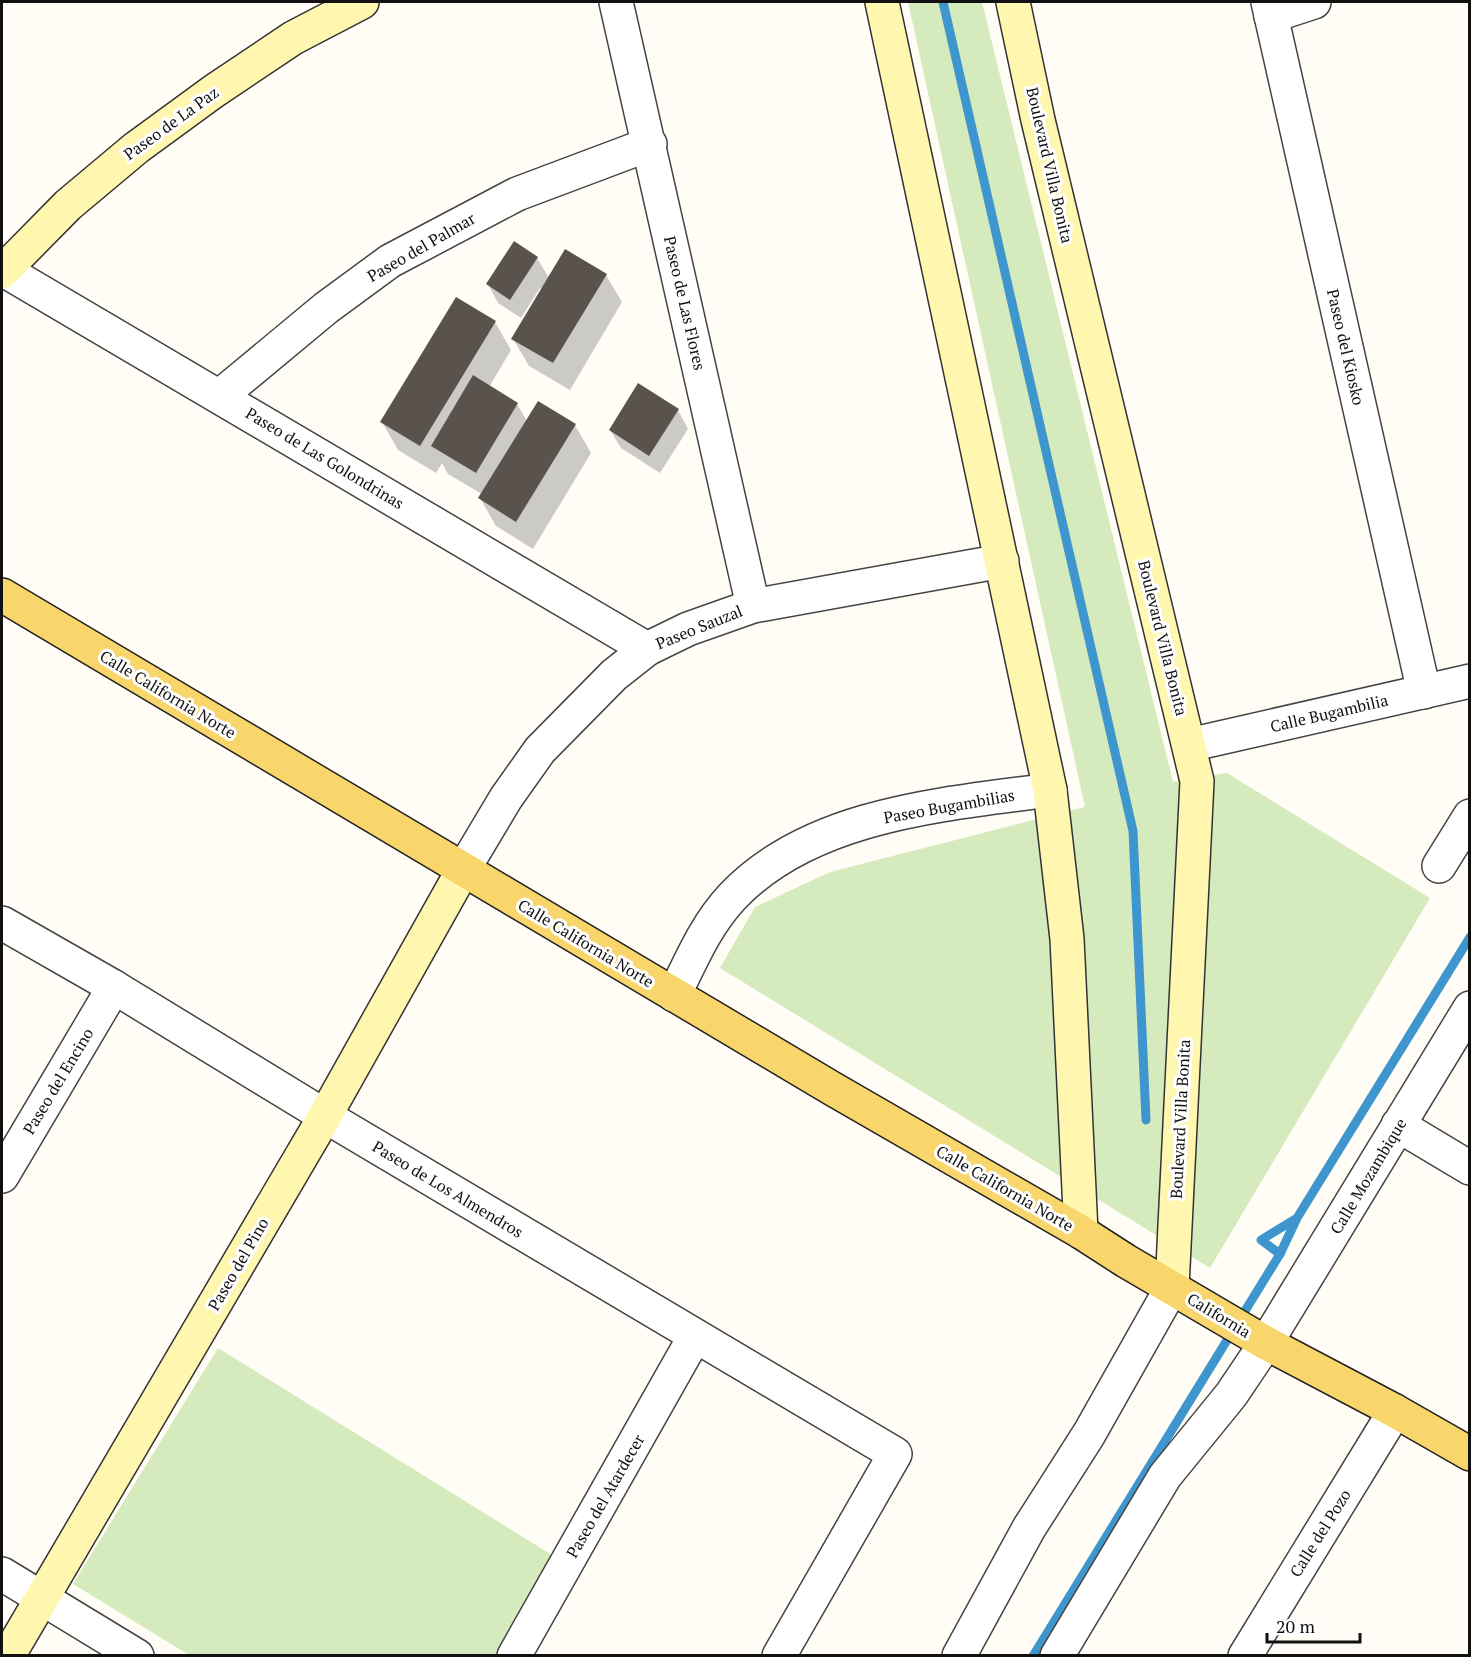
<svg xmlns="http://www.w3.org/2000/svg" width="1471" height="1657" font-family="'PT Serif',serif">
<rect width="100%" height="100%" fill="#fffdf5"/>
<!-- green -->
<g fill="#d5ebbd">
<polygon points="908,2 982,2 1173,782 1227,773 1430,898 1210,1268 720,968 755,907 830,872 1085,807"/>
<polygon points="218,1348 568,1565 512,1656 189,1655 73,1584"/>
</g>
<!-- shadow -->
<g fill="#0003">
<polygon points="537,258 549,278 606,275 622,302 570,390 529,366 513,339 542,290 540,288 521,318 498,303 488,284"/>
<polygon points="495,322 511,350 489,387 517,404 527,421 538,403 575,425 591,453 533,549 496,526 480,498 482,494 448,474 442,463 436,473 398,450 382,422"/>
<polygon points="678,410 688,429 660,473 621,448 610,430"/>
</g>
<g fill="none" stroke-linecap="round" stroke-linejoin="round">
<!-- stream -->
<g stroke="#3f96cf" stroke-width="9">
<polyline points="943,2 1133,831 1146,1120"/>
<polyline points="1297,1218 1261,1240 1280,1254 1297,1218 1470,937"/>
<polyline points="1033,1656 1280,1254"/>
</g>
</g>
<!-- building -->
<g fill="#5a524d">
<polygon points="514,241 538,257 510,300 486,284"/>
<polygon points="565,249 607,274 553,363 511,339"/>
<polygon points="456,297 496,321 420,446 380,422"/>
<polygon points="473,375 518,403 476,473 431,446"/>
<polygon points="638,383 679,409 649,456 609,430"/>
<polygon points="538,401 576,424 516,522 478,498"/>
</g>
<g fill="none" stroke-linecap="round" stroke-linejoin="round">
<!-- street casing -->
<g stroke="#444" stroke-width="36">
<g id="street">
<polyline points="616,2 753,606"/>
<polyline points="1268,2 1424,692"/>
<polyline points="1271,16 1314,2"/>
<polyline points="2,269 647,649"/>
<polyline points="220,396 326,308 390,261 517,194 650,144"/>
<polyline points="1189,745 1470,681"/>
<polyline points="1439,866 1470,816"/>
<polyline points="463,870 506,798 540,750 614,675 647,649 688,629 753,606 1002,561"/>
<polyline points="2,923 114,987 325,1116 895,1454 779,1656"/>
<path d="M 674,995 C 691,961 705,926 732,897 C 810,814 944,804 1050,790"/>
<polyline points="1398,1125 1470,1168"/>
<polyline points="2,1176 114,987"/>
<polyline points="2,1574 137,1656"/>
<polyline points="514,1656 695,1336"/>
<polyline points="959,1656 1029,1528 1089,1434 1172,1287"/>
<polyline points="1057,1656 1165,1476 1231,1395 1266,1343 1470,1008"/>
<polyline points="1245,1656 1395,1411"/>
</g>
</g>
<!-- secondary casing -->
<g stroke="#333" stroke-width="36">
<g id="secondary">
<polyline points="882,2 1050,790 1067,939 1081,1232"/>
<polyline points="1013,2 1038,120 1197,781 1172,1287"/>
<polyline points="2,272 68,205 136,148 214,91 293,38 362,2"/>
<polyline points="8,1656 325,1116 463,870"/>
</g>
</g>
<!-- primary casing -->
<g stroke="#222" stroke-width="36">
<polyline id="primary" points="2,595 833,1089 1081,1232 1126,1261 1266,1343 1395,1411 1470,1454"/>
</g>
<!-- street -->
<use href="#street" stroke="#fff" stroke-width="33"/>
<!-- secondary -->
<use href="#secondary" stroke="#fff6b0" stroke-width="33"/>
<!-- primary -->
<use href="#primary" stroke="#f9d66b" stroke-width="33"/>
</g>
<g text-anchor="middle" stroke-width="6" stroke-linejoin="round" paint-order="stroke">
<!-- street labels -->
<g font-size="16" fill="#111" stroke="#fff">
<text transform="translate(171 123) rotate(-36)" y="6">Paseo de La Paz</text>
<text transform="translate(1050 165) rotate(77)" y="6">Boulevard Villa Bonita</text>
<text transform="translate(421 247) rotate(-30)" y="6">Paseo del Palmar</text>
<text transform="translate(685 303) rotate(77)" y="6">Paseo de Las Flores</text>
<text transform="translate(1346 347) rotate(77)" y="6">Paseo del Kiosko</text>
<text transform="translate(325 458) rotate(31)" y="6">Paseo de Las Golondrinas</text>
<text transform="translate(699 627) rotate(-22)" y="6">Paseo Sauzal</text>
<text transform="translate(1163 638) rotate(76)" y="6">Boulevard Villa Bonita</text>
<text transform="translate(168 694) rotate(31)" y="6">Calle California Norte</text>
<text transform="translate(1329 713) rotate(-13)" y="6">Calle Bugambilia</text>
<text transform="translate(949 806) rotate(-10)" y="6">Paseo Bugambilias</text>
<text transform="translate(586 943) rotate(31)" y="6">Calle California Norte</text>
<text transform="translate(58 1081) rotate(-59)" y="6">Paseo del Encino</text>
<text transform="translate(1180 1119) rotate(-87)" y="6">Boulevard Villa Bonita</text>
<text transform="translate(1368 1176) rotate(-59)" y="6">Calle Mozambique</text>
<text transform="translate(1005 1188) rotate(30)" y="6">Calle California Norte</text>
<text transform="translate(448 1189) rotate(31)" y="6">Paseo de Los Almendros</text>
<text transform="translate(238 1264) rotate(-60)" y="6">Paseo del Pino</text>
<text transform="translate(1219 1315) rotate(31)" y="6">California</text>
<text transform="translate(605 1496) rotate(-60)" y="6">Paseo del Atardecer</text>
<text transform="translate(1320 1533) rotate(-58)" y="6">Calle del Pozo</text>
</g>
</g>
<!-- border -->
<rect width="1471" height="1657" fill="none" stroke="#111111" stroke-width="6"/>
<!-- scale -->
<path d="M1267 1633v9h93v-9" fill="none" stroke="#111111" stroke-width="3"/>
<text x="1276" y="1633" font-size="18" fill="#111111" stroke="#ffffff" stroke-width="4.5" paint-order="stroke">20 m</text>
</svg>
